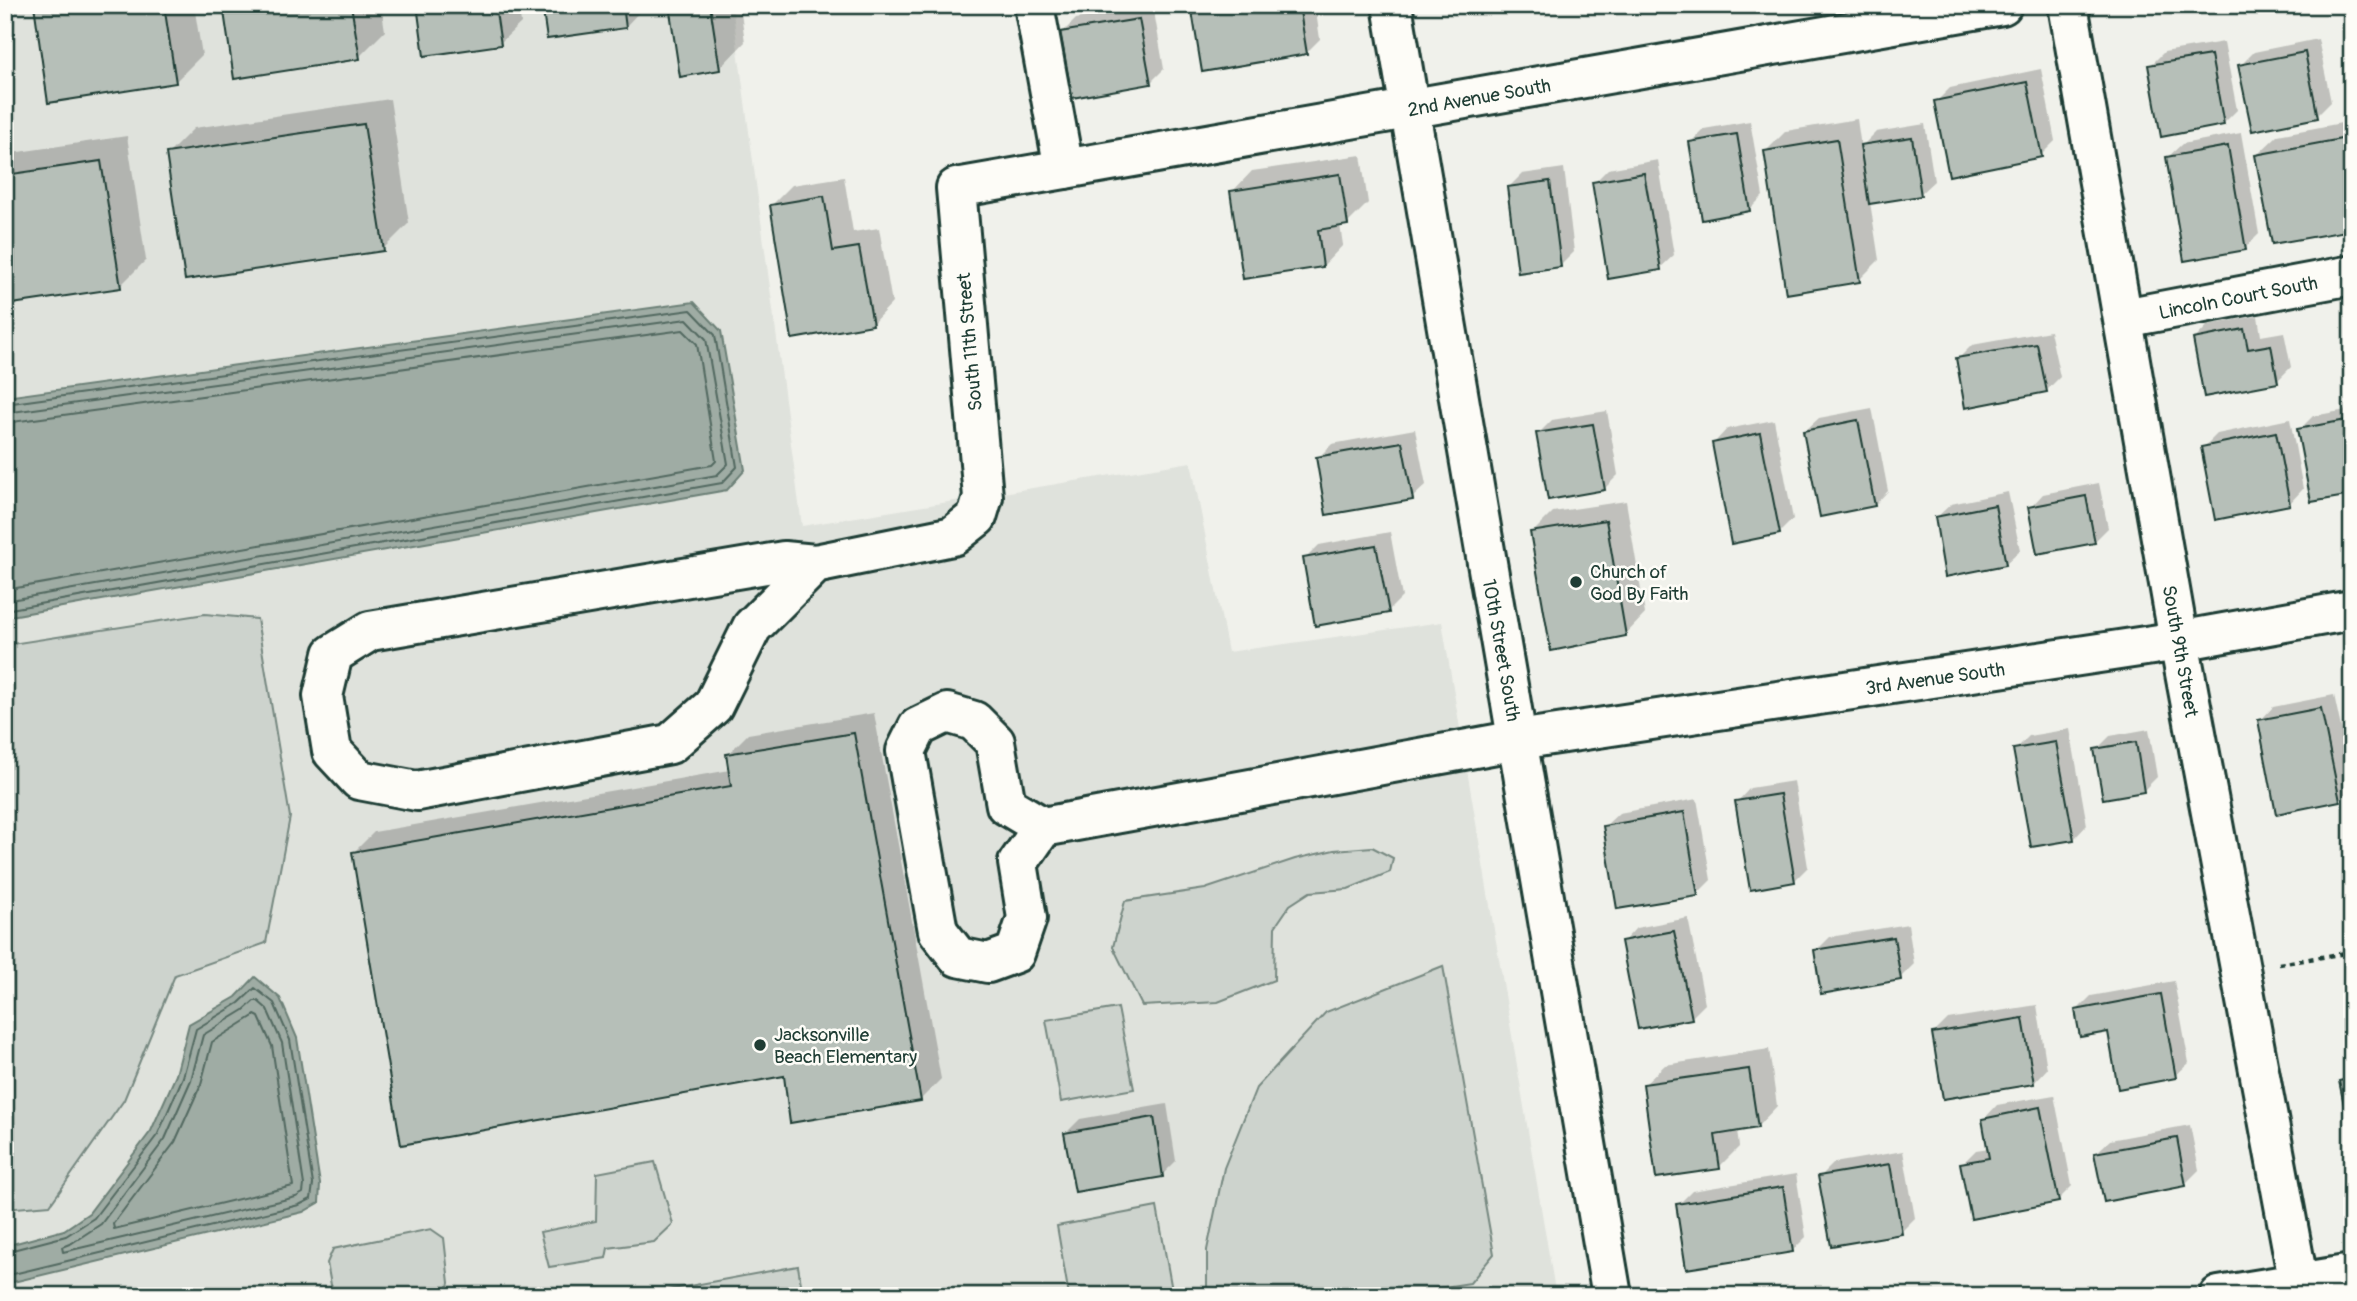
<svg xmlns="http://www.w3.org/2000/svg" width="2357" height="1301" font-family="Pangolin,sans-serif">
<rect width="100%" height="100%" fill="#f0f1eb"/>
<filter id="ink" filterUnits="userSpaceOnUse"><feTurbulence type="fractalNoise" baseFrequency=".0143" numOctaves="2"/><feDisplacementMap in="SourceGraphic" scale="14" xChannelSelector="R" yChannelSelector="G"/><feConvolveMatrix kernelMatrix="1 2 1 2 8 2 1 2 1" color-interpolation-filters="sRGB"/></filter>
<g filter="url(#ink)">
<!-- built -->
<polygon fill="#dfe2dc" points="5,5 732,5 802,526 1191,462 1228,652 1442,622 1556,1296 206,1296 205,1291 171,1296 5,1296"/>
<!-- green -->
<g fill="#cdd3cd" stroke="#768880" stroke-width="2">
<polygon points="205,614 257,619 290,817 266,943 175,975 124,1100 50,1205 5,1209 5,645"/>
<polygon points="1372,847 1393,858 1390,872 1348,889 1310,892 1290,905 1275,927 1274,980 1218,1002 1142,1006 1113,947 1125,901 1205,889 1295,859 1334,850"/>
<polygon points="1443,966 1494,1254 1470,1283 1386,1296 1207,1296 1207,1250 1224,1168 1256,1088 1326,1012"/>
<polygon points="1118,1008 1134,1089 1061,1102 1046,1020"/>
<polygon points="655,1162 673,1224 654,1242 608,1248 606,1258 549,1267 540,1232 596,1221 597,1173"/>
<polygon points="1157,1207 1173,1296 1069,1296 1057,1226"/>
<polygon points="431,1229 444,1238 449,1283 445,1296 333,1296 327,1263 333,1249"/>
<polygon points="798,1266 803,1296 635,1296"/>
</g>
<!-- water -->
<g fill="#9faca4" stroke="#6c8077" stroke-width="2">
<polygon points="694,302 721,331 745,470 727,490 5,617 5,397"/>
<polygon points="255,977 280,998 297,1038 320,1184 319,1203 303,1212 5,1284 5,1246 64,1230 89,1213 151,1131 176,1075 189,1024 236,997"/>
</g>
<!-- shadow -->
<g fill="#0003">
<polygon points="36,5 194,5 202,55 176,81"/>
<polygon points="224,5 381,5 385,31 359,57"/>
<polygon points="419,5 518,5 521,23 500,43"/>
<polygon points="544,5 646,5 626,26"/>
<polygon points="671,5 740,5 745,42 719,69"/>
<polygon points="1192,5 1315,5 1320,39 1306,53"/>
<polygon points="1153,6 1164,69 1150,83 1062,33 1076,19"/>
<polygon points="2318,39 2331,102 2317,116 2240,66 2254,52"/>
<polygon points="2224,42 2237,110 2223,124 2150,66 2164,52"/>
<polygon points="5,55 10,89 5,94"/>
<polygon points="2041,69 2055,141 2041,155 1936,102 1950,88"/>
<polygon points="390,99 409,223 383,249 168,154 194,128"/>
<polygon points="1857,119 1861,147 1876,132 1925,124 1934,181 1920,194 1870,202 1879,260 1859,280 1766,151 1786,131"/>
<polygon points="1750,121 1763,196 1749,210 1690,143 1704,129"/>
<polygon points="2352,121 2352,228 2257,155 2278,135"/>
<polygon points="2241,133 2259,234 2245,248 2168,157 2182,144"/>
<polygon points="127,136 146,260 120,286 5,303 5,154"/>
<polygon points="1361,155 1368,203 1347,224 1340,225 1343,245 1323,266 1232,192 1252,171"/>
<polygon points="1658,160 1674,255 1660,268 1594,183 1608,169"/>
<polygon points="1564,168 1574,252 1560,266 1508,188 1522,174"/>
<polygon points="844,177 853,232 879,228 892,303 872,324 771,206 792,185"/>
<polygon points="2258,316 2261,336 2284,332 2291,367 2277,381 2195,339 2208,325"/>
<polygon points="2050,331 2060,377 2046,391 1958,359 1972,345"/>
<polygon points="1872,408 1888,491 1875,505 1805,431 1819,418"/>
<polygon points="2352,409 2352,493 2299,430 2313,416"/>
<polygon points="1607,411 1618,475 1604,489 1538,434 1552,420"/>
<polygon points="2290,419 2303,489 2290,503 2203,448 2217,434"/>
<polygon points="1774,420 1793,519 1779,533 1714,443 1727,429"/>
<polygon points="1415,429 1426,485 1412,498 1318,458 1332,444"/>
<polygon points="2099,483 2108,528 2094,542 2030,508 2043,494"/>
<polygon points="2008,492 2020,550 2006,563 1937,517 1951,504"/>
<polygon points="1626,501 1645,614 1625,635 1532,533 1553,512"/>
<polygon points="1390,532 1402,597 1388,611 1305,559 1319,545"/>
<polygon points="2334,695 2352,779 2352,787 2339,800 2260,721 2273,707"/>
<polygon points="874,713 941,1079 920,1100 786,1074 354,852 374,832 730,770 728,754 748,734"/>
<polygon points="2070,729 2087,825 2074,839 2015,750 2029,736"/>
<polygon points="2149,729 2157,777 2143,791 2096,750 2110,736"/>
<polygon points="1794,781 1808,867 1794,881 1737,802 1750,788"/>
<polygon points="1697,799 1711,880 1697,894 1605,826 1619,813"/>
<polygon points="1688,918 1705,1004 1691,1018 1623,942 1636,928"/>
<polygon points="1908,924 1914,964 1900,978 1816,951 1830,937"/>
<polygon points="2174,981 2189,1063 2175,1076 2077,1010 2091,996"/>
<polygon points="2037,1005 2047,1069 2034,1083 1934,1033 1948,1019"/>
<polygon points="1769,1049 1777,1106 1757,1127 1737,1130 1739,1147 1719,1167 1644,1085 1665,1065"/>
<polygon points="2352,1071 2352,1134 2341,1081"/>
<polygon points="2054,1095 2072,1186 2058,1200 1962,1164 1976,1150 1989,1148 1984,1119 1997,1105"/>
<polygon points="1167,1104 1176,1161 1162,1175 1066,1133 1080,1119"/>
<polygon points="2190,1125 2199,1170 2185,1184 2096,1153 2110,1140"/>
<polygon points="1903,1151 1915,1218 1901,1232 1820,1177 1834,1163"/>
<polygon points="1796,1174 1806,1237 1792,1251 1678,1205 1692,1191"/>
</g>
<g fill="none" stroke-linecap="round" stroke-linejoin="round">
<!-- shore -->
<g stroke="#526961" stroke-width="2">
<polyline points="5,404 691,310 715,335 737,467 722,483 5,610"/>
<polyline points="5,413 687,319 706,339 728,464 717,475 5,601"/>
<polyline points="5,423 683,330 697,344 716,461 712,465 5,590"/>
<polygon points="254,1001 258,1001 267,1009 282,1043 304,1185 303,1193 296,1197 63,1252 62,1247 72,1243 101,1224 165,1139 191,1080 203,1035 244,1010"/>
<polygon points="255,1015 259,1017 272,1046 293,1186 114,1229 113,1224 175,1142 201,1084 212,1042"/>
<polyline points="5,1252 66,1236 94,1218 158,1134 183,1077 196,1029 239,1003 255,988 274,1003 290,1040 313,1184 311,1199 299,1205 5,1276"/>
</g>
</g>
<!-- building -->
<g fill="#b6bfb8" stroke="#1f3d34" stroke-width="2">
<polygon points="34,5 164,5 176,83 48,103"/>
<polygon points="223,5 351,5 360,59 234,79"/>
<polygon points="417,5 495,5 501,45 424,56"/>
<polygon points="542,5 623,5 626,28 547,39"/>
<polygon points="669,5 710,5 720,70 680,77"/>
<polygon points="1191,5 1299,5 1307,54 1202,72"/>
<polygon points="1139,19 1151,84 1072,98 1060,32"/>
<polygon points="2305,52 2318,118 2252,131 2238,65"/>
<polygon points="2211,55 2224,125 2161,137 2148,65"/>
<polygon points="2027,82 2042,157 1949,176 1934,101"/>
<polygon points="364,124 384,251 185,280 166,153"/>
<polygon points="1737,134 1750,211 1702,220 1689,142"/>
<polygon points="1912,137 1921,196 1869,204 1860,145"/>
<polygon points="2352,137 2352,230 2272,244 2255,155"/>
<polygon points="1837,139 1860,282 1786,294 1764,151"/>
<polygon points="2228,146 2246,250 2184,261 2166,157"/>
<polygon points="101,161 121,288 5,305 5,175"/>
<polygon points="1644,173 1661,270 1608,279 1592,182"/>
<polygon points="1340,174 1348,225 1318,230 1323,267 1243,279 1230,191"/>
<polygon points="1550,181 1561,267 1518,273 1507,187"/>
<polygon points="824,196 833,251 859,247 873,325 792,339 770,205"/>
<polygon points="2244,329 2248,349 2271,345 2278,383 2204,397 2193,339"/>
<polygon points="2037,344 2047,392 1965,408 1956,358"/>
<polygon points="2352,419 2352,495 2311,502 2297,429"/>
<polygon points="1858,420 1875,506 1820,517 1803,431"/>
<polygon points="1593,424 1605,490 1548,500 1536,433"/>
<polygon points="2276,432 2290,505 2215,520 2201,447"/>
<polygon points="1760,433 1780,534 1731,544 1712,443"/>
<polygon points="1402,442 1413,500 1326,515 1316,457"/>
<polygon points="2086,496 2095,543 2037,554 2028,507"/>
<polygon points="1995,505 2006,565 1945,577 1935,517"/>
<polygon points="1606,520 1626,636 1551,651 1530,532"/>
<polygon points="1376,545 1389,613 1315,626 1303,558"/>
<polygon points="2321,708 2340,801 2276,814 2258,720"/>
<polygon points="854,733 921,1101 790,1123 784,1076 401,1145 352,852 731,786 726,754"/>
<polygon points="2056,742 2074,840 2031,847 2013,749"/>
<polygon points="2136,742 2144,792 2103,799 2094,749"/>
<polygon points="1780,794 1795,882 1750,890 1735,801"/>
<polygon points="1684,812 1698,896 1617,909 1603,826"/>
<polygon points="1674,931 1692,1019 1638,1029 1621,941"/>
<polygon points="1894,937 1901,980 1821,994 1814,950"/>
<polygon points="2161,994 2176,1078 2118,1089 2108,1032 2080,1037 2075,1010"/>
<polygon points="2023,1018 2034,1084 1943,1099 1932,1033"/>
<polygon points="1749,1069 1758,1128 1715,1135 1720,1169 1656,1178 1643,1084"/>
<polygon points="2352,1078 2352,1143 2339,1081"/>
<polygon points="2040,1107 2059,1202 1971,1219 1960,1163 1989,1158 1982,1119"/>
<polygon points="1154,1117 1163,1177 1075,1192 1064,1133"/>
<polygon points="2177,1138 2186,1186 2104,1202 2094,1153"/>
<polygon points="1890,1164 1902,1234 1831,1246 1818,1176"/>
<polygon points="1783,1187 1793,1252 1686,1269 1676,1204"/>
</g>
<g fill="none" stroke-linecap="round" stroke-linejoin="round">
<!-- minor casing -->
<g stroke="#1f3d34" stroke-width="44">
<g id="minor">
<polyline points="1034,5 1064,169"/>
<polyline points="1392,5 1612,1296"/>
<polyline points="2068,5 2179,641 2301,1296"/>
<polyline points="2124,318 2352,275"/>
<polyline points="815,564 752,627 713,706 670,744 417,791 359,780 332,751 323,696 333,654 370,631 784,561 815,564 953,536 977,517 983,497 956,188 2002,5"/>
<polyline points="1043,827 1018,863 1027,918 1015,953 988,963 958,957 938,931 906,751 918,727 947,713 974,721 995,742 1006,805 1043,827 1518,740 2179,641 2352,610"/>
<polyline points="2219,1296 2352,1274"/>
</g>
</g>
<!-- path -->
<polyline stroke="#1f3d34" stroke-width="4.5" stroke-dasharray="5 5" stroke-linecap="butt" points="2279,964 2352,952"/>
<!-- minor -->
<use href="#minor" stroke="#fdfcf7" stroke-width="38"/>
</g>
</g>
<!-- markers -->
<g fill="#1f3d34" stroke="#fdfcf7" stroke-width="2.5">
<circle cx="1576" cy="582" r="7"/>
<circle cx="760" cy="1045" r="7"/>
</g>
<g text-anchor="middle" stroke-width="5" stroke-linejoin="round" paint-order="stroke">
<!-- street labels -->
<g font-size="19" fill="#1f3d34" stroke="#fdfcf7">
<text transform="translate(1479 97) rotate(-10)" y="7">2nd Avenue South</text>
<text transform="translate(2238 297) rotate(-11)" y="7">Lincoln Court South</text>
<text transform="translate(969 342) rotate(-95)" y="7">South 11th Street</text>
<text transform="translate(1502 650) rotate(80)" y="7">10th Street South</text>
<text transform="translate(2181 651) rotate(80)" y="7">South 9th Street</text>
<text transform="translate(1935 678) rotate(-8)" y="7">3rd Avenue South</text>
</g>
<!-- poi labels -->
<g font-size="19" fill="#1f3d34" stroke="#fdfcf7" text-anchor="start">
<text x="1590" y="578">Church of<tspan x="1590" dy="22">God By Faith</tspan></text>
<text x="774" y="1041">Jacksonville<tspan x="774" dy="22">Beach Elementary</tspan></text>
</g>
</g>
<!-- margin -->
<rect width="2357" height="1301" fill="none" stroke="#fdfcf7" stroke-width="28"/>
<rect x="14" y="14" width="2329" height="1273" fill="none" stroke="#1f3d34" stroke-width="2.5" filter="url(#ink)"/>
</svg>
